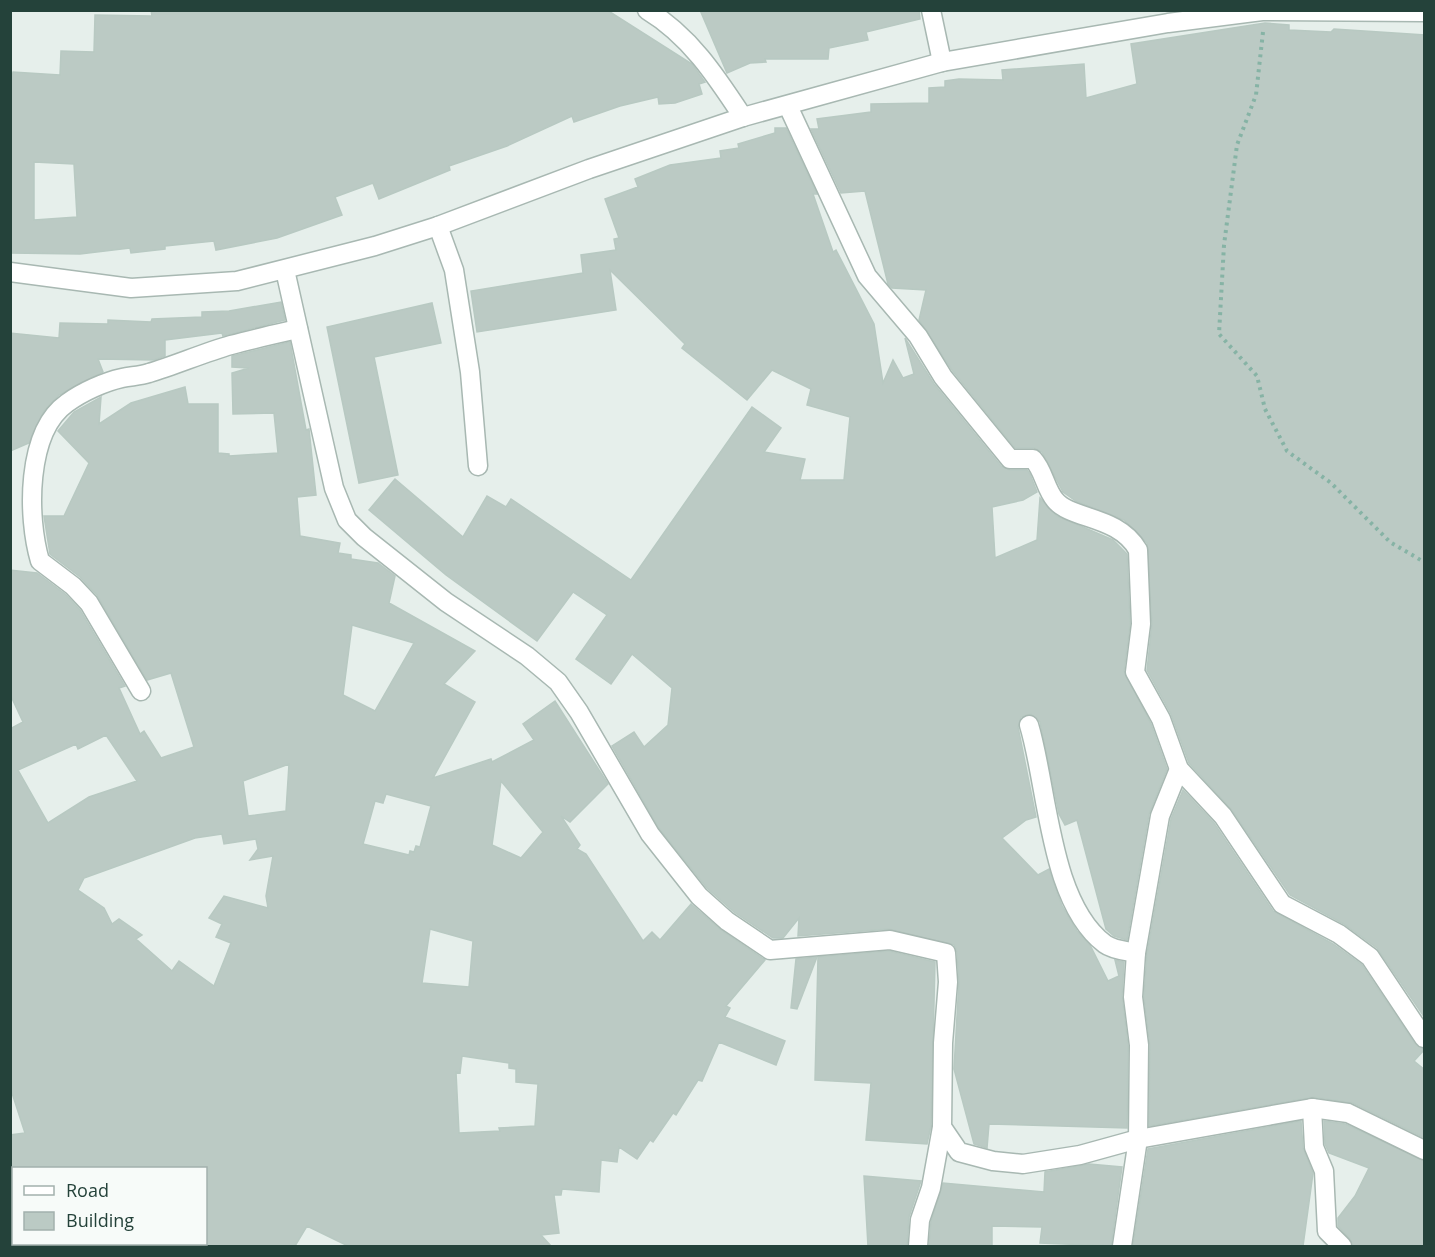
<svg xmlns="http://www.w3.org/2000/svg" width="1435" height="1257" font-family="'Open Sans',sans-serif">
<rect width="100%" height="100%" fill="#e6efeb"/>
<!-- building -->
<g fill="#bbcac4" stroke="#b8c9c2" stroke-width="1.5" fill-rule="evenodd">
<path d="M 151,10 L 607,10 L 692,64 L 705,82 L 699,84 L 702,94 L 675,103 L 659,104 L 658,97 L 620,106 L 574,122 L 572,116 L 507,146 L 449,166 L 450,170 L 379,199 L 373,183 L 335,197 L 342,215 L 277,238 L 216,250 L 214,241 L 165,246 L 165,249 L 131,253 L 130,248 L 80,254 L 10,253 L 10,83 L 13,72 L 60,75 L 61,51 L 94,52 L 95,15 L 152,16 ZM 34,162 L 74,164 L 77,217 L 34,220 Z"/>
<polygon points="700,10 919,10 920,19 866,32 868,40 829,48 828,59 765,59 766,62 750,63 727,73"/>
<polygon points="1265,23 1289,25 1289,30 1331,32 1334,29 1425,35 1425,1018 1377,948 1344,924 1290,895 1232,810 1189,763 1171,714 1147,670 1152,624 1147,543 1124,520 1076,501 1063,492 1042,452 1034,448 1015,448 952,370 919,320 926,290 892,288 888,284 865,191 841,193 811,129 819,129 817,119 871,112 871,104 929,103 929,88 945,87 945,81 959,79 1003,80 1002,70 1084,64 1086,98 1137,84 1131,44"/>
<polygon points="775,128 786,128 817,194 813,194 833,252 836,250 874,324 883,383 893,360 903,378 914,374 905,338 934,384 1001,466 1010,470 1027,470 1030,474 1037,492 1023,500 992,507 995,558 1037,540 1040,498 1057,516 1113,540 1127,554 1130,624 1124,671 1151,724 1167,769 1149,814 1127,940 1114,936 1106,929 1077,820 1065,825 1059,814 1040,722 1031,714 1021,717 1018,727 1036,817 1026,820 1002,838 1038,875 1049,869 1062,906 1077,931 1090,945 1108,981 1119,976 1115,960 1124,962 1122,996 1128,1046 1127,1128 989,1124 987,1148 974,1144 954,1069 959,981 957,952 954,945 889,929 798,936 799,918 783,938 773,938 734,912 707,888 659,828 612,746 634,732 644,747 668,725 672,688 632,654 611,684 576,659 607,615 573,592 537,641 446,575 369,510 395,479 463,537 487,496 506,507 511,499 631,580 752,407 781,428 764,452 805,459 800,480 844,480 850,417 807,405 811,389 772,370 747,400 682,348 685,344 610,270 616,310 477,332 471,291 583,273 581,255 616,250 614,239 619,238 605,199 638,187 635,179 670,165 721,158 720,151 739,148 738,144 775,133"/>
<polygon points="281,302 285,320 223,336 222,333 165,340 165,356 154,360 98,359 103,372 59,395 44,411 29,443 10,451 10,333 59,338 60,323 108,324 108,320 151,322 152,319 202,317 202,312 229,311"/>
<polygon points="432,303 441,343 374,357 398,475 359,483 327,327"/>
<path d="M 290,342 L 306,430 L 309,429 L 316,495 L 297,497 L 300,536 L 340,543 L 338,553 L 351,555 L 351,559 L 378,563 L 395,576 L 389,603 L 475,651 L 444,684 L 475,702 L 433,778 L 491,759 L 492,762 L 534,740 L 523,724 L 555,701 L 608,784 L 570,822 L 561,816 L 580,845 L 577,849 L 586,854 L 643,941 L 652,932 L 660,940 L 691,904 L 721,930 L 765,960 L 726,1006 L 730,1008 L 725,1017 L 785,1041 L 776,1065 L 719,1042 L 702,1081 L 698,1080 L 676,1115 L 673,1113 L 653,1142 L 650,1140 L 637,1159 L 619,1147 L 617,1162 L 601,1160 L 599,1192 L 562,1189 L 561,1195 L 554,1195 L 559,1233 L 541,1235 L 551,1246 L 348,1246 L 307,1226 L 295,1246 L 206,1246 L 206,1168 L 10,1168 L 10,1135 L 25,1133 L 10,1087 L 10,729 L 23,722 L 10,694 L 10,570 L 37,573 L 65,594 L 80,610 L 125,686 L 119,688 L 140,734 L 144,731 L 161,758 L 194,747 L 171,673 L 147,680 L 97,595 L 80,577 L 50,554 L 44,516 L 64,516 L 89,463 L 58,431 L 74,412 L 101,397 L 99,424 L 131,403 L 185,387 L 188,404 L 218,404 L 218,453 L 229,454 L 229,456 L 278,453 L 274,413 L 233,414 L 232,373 L 249,368 L 232,367 L 232,356 ZM 352,625 L 414,643 L 375,711 L 343,695 ZM 106,735 L 137,781 L 89,797 L 48,823 L 18,770 L 76,744 L 78,749 ZM 289,764 L 286,811 L 248,816 L 243,781 ZM 501,781 L 543,832 L 521,858 L 492,845 ZM 386,794 L 431,806 L 420,847 L 416,846 L 414,852 L 410,851 L 409,855 L 363,844 L 375,801 L 383,803 ZM 222,834 L 224,844 L 256,839 L 258,849 L 250,860 L 273,856 L 266,896 L 268,908 L 224,896 L 209,918 L 222,924 L 216,937 L 231,943 L 214,986 L 179,961 L 172,971 L 136,939 L 142,935 L 119,919 L 112,924 L 104,908 L 78,890 L 84,878 L 195,838 ZM 430,929 L 473,941 L 469,987 L 422,983 ZM 462,1056 L 509,1063 L 509,1068 L 516,1069 L 516,1082 L 538,1084 L 535,1126 L 499,1128 L 500,1131 L 459,1133 L 456,1072 L 460,1073 Z"/>
<polygon points="1183,790 1214,823 1273,911 1333,944 1362,965 1415,1044 1425,1049 1414,1061 1425,1070 1425,1138 1353,1103 1313,1097 1149,1126 1150,1045 1144,997 1147,954 1171,819"/>
<polygon points="889,951 935,962 931,1126 927,1144 866,1140 871,1083 815,1080 818,957"/>
<polygon points="817,957 797,1009 791,1008 796,959"/>
<polygon points="1301,1121 1303,1148 1313,1173 1303,1246 1133,1246 1148,1149"/>
<polygon points="1324,1121 1345,1124 1425,1161 1425,1246 1353,1246 1350,1239 1338,1226 1338,1218 1355,1196 1369,1168 1329,1153 1325,1144"/>
<polygon points="1089,1164 1122,1167 1111,1246 1040,1243 1042,1227 992,1226 992,1246 929,1246 931,1222 943,1183 1044,1192 1045,1172"/>
<polygon points="864,1176 921,1181 909,1217 907,1246 868,1246"/>
</g>
<g fill="none" stroke-linecap="round" stroke-linejoin="round">
<!-- minor casing -->
<g stroke="#a8b8b2" stroke-width="21">
<g id="minor">
<path d="M 647,10 C 690,36 716,76 743,117"/>
<polyline points="931,10 942,62"/>
<path d="M 788,106 L 867,276 L 918,336 L 943,377 L 1010,459 L 1033,459 C 1044,471 1045,488 1055,500 C 1071,520 1118,515 1138,550 L 1141,624 L 1135,672 L 1161,719 L 1179,769 L 1223,816 L 1282,904 L 1339,934 L 1370,957 L 1424,1038"/>
<polyline points="438,226 454,270 470,372 478,466"/>
<polyline points="285,270 334,488 347,520 364,537 446,602 527,656 558,682 579,712 650,834 699,896 727,921 770,950 890,940 946,953 948,982 943,1043 942,1127 959,1152 993,1161 1023,1164 1080,1155 1138,1139 1312,1108 1348,1113 1424,1150"/>
<polyline points="10,272 131,288 237,281 375,246 438,226 589,169 743,117 942,62 1168,23 1262,11 1424,12"/>
<path d="M 141,691 L 89,603 L 73,586 L 40,561 C 27,517 26,432 67,403 C 82,392 104,382 122,378 C 131,376 140,376 149,373 C 176,365 203,353 231,345 C 253,339 276,334 298,329"/>
<path d="M 1029,725 C 1048,787 1049,902 1105,944 C 1113,950 1127,951 1136,953"/>
<polyline points="1312,1108 1314,1147 1324,1171 1327,1231 1342,1246"/>
<polyline points="918,1246 920,1220 931,1188 942,1127"/>
<polyline points="1122,1246 1138,1139 1139,1045 1133,997 1136,953 1160,816 1179,769"/>
</g>
</g>
<!-- path -->
<polyline stroke="#86b3a5" stroke-width="4" stroke-dasharray="3 4.5" stroke-linecap="butt" points="1263,32 1256,95 1237,145 1224,245 1219,334 1257,376 1265,409 1287,451 1331,483 1390,542 1424,562"/>
<!-- minor -->
<use href="#minor" stroke="#fff" stroke-width="18"/>
</g>
<!-- border -->
<rect width="1435" height="1257" fill="none" stroke="#24423a" stroke-width="24"/>
<!-- legend -->
<rect x="12" y="1167" width="195" height="78" fill="#f7fbf9" stroke="#a3b1ad" stroke-width="1.5"/>
<rect x="24" y="1186" width="30" height="9" fill="#ffffff" stroke="#a3b1ad" stroke-width="1.5"/>
<text x="66" y="1197" font-size="18" fill="#24423a">Road</text>
<rect x="24" y="1212" width="30" height="18" fill="#bbcac4" stroke="#a3b1ad" stroke-width="1.5"/>
<text x="66" y="1227" font-size="18" fill="#24423a">Building</text>
</svg>
